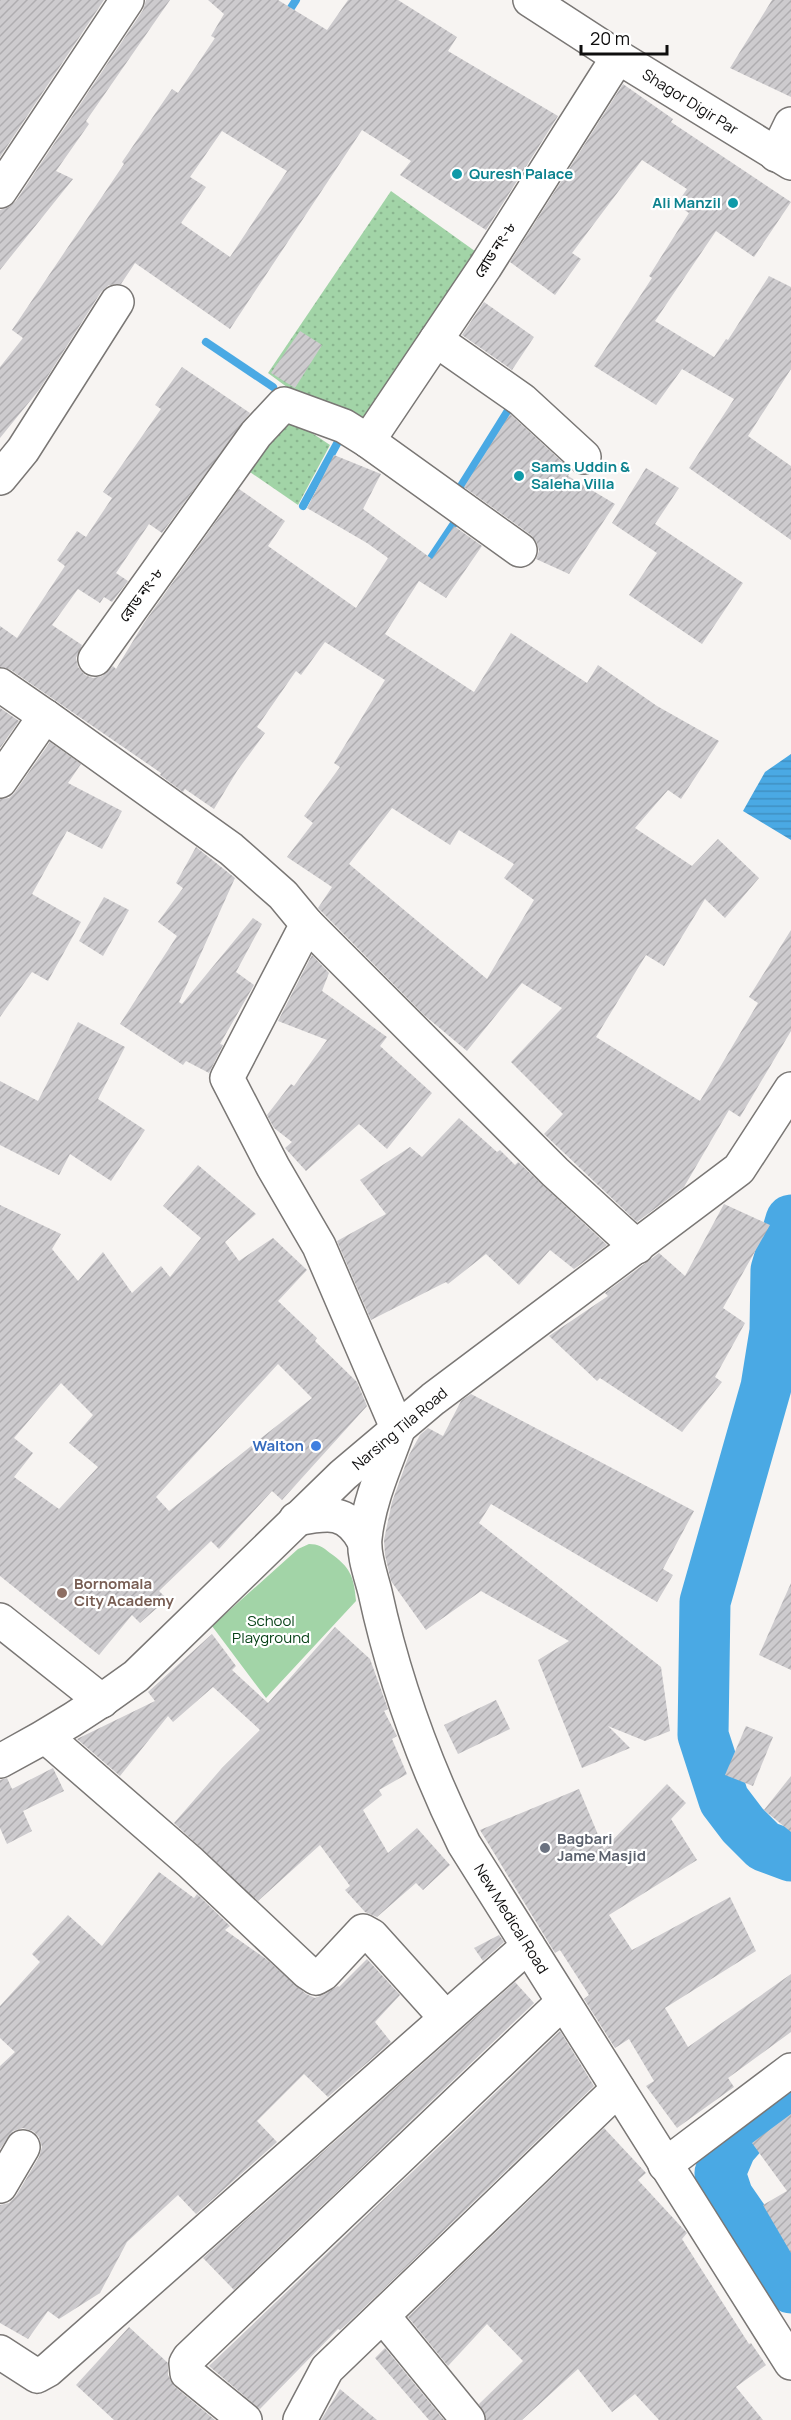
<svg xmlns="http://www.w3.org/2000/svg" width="791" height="2420" font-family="Manrope,'Noto Sans Bengali',sans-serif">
<defs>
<pattern id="grass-dots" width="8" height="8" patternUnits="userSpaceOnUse" patternTransform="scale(1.5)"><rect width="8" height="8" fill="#a2d4a7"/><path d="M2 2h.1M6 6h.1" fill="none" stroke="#8ab58f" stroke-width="1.8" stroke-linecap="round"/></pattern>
<pattern id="water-rules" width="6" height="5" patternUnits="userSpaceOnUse" patternTransform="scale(1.5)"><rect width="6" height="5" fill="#4aa9e4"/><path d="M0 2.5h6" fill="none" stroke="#4090c2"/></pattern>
<pattern id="building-hatch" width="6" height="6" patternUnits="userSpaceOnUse" patternTransform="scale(1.5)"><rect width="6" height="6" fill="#cdcbce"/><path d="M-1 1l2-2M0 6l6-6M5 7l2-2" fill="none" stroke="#afadb0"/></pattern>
</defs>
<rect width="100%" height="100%" fill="#f7f4f2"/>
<!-- grass -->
<g fill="url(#grass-dots)">
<polygon points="391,191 479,254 379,412 360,421 319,411 268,373"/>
<polygon points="285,415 330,445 298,505 247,470"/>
</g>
<!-- green -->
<path fill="#a2d4a7" d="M 309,1544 C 318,1544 323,1547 330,1553 C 350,1567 354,1576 356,1601 L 266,1698 L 212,1626 L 298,1549 Z"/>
<!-- water -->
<polygon fill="url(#water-rules)" points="791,754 791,840 743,811 765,772"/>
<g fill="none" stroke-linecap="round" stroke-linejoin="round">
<!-- stream -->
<g stroke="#4aa9e4" stroke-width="8">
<polyline points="285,17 296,0"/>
<polyline points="206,342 273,387"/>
<polyline points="459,489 514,401"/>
<polyline points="303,506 339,440"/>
<polyline points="425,567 459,516"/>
</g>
<!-- river -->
<g stroke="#4aa9e4" stroke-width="51">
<polyline points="791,1220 776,1270 775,1331 766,1387 705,1602 703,1735 724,1800 743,1825 764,1846 791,1856"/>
<polyline points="791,2092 760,2114 731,2147 720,2173 728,2197 791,2288"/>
</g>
</g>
<!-- building -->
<g fill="url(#building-hatch)" fill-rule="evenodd">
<polygon points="0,0 104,0 0,157"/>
<polygon points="146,0 170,0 86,121 89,124 56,171 73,179 0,270 0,210 9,207 16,201 143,10"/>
<path d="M 208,0 L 278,0 L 327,30 L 348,0 L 398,0 L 457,37 L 448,51 L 558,116 L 486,230 L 400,175 L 411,161 L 362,130 L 230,329 L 135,263 L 121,284 L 109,285 L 101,292 L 39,390 L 0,438 L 0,367 L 23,338 L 12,330 L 124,164 L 122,162 L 172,89 L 178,93 L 215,38 L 211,36 L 224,14 ZM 222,131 L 287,171 L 230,257 L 181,223 L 206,187 L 190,177 Z"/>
<polygon points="772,0 791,0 791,97 730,68"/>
<polygon points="623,84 673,119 671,122 791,202 754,257 716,231 655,321 714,357 726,339 728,340 769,276 791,287 791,369 748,436 791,466 791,540 689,468 734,399 682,369 656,405 594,366 652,278 649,276 689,213 676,205 687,189 642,160 572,253 581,259 555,295 510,262"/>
<polygon points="484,302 534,337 512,370 462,335"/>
<polygon points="300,331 322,345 295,388 271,373"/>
<path d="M 182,367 L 250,413 L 162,533 L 149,524 L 116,573 L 128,581 L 112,602 L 104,597 L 100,603 L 78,589 L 52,625 L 82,645 L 76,658 L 78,667 L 85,675 L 93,678 L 102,676 L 113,666 L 116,669 L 144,623 L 239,489 L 285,521 L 268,546 L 356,608 L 388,558 L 367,543 L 307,508 L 334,455 L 381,474 L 363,509 L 432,559 L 454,526 L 482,546 L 446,598 L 419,581 L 385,634 L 474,692 L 511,633 L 587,683 L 598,665 L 657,706 L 719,741 L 681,799 L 668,790 L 635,828 L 692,866 L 718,839 L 759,878 L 725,918 L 705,899 L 664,966 L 646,955 L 596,1037 L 700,1101 L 758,1003 L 749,997 L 791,930 L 791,1031 L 740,1117 L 729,1110 L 684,1187 L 637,1222 L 544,1134 L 563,1114 L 511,1062 L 562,1008 L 522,983 L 467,1051 L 424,1015 L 321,911 L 318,908 L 332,887 L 287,857 L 313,823 L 304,816 L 340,767 L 334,763 L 385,680 L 325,642 L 301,675 L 296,671 L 257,727 L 265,733 L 237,771 L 214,809 L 185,789 L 183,792 L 160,775 L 161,773 L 11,670 L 0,667 L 0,626 L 17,638 L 65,566 L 57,560 L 77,531 L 86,537 L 112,498 L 103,492 L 161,409 L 155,405 ZM 392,808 L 450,845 L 459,830 L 514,864 L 504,878 L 534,900 L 487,979 L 349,864 Z"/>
<polygon points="510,414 571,470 568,476 615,504 569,574 536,559 539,551 537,543 531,535 464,487"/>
<polygon points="646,468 679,488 655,524 743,583 702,644 629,595 657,553 612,523"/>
<polygon points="0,708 19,721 0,748"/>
<polygon points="50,742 81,764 68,783 122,811 102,849 67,831 32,894 81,922 48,981 32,972 0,1017 0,799 9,798 15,792"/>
<polygon points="196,847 235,878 179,1002 182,1004 253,918 262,924 236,972 254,985 220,1044 223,1045 209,1073 186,1061 183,1065 120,1024 177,936 158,922 183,888 176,883"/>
<polygon points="104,897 129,910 103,956 79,941"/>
<polygon points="312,955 329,973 322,991 387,1037 380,1046 432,1093 387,1149 359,1124 306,1171 285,1148 292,1142 274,1128 267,1115 291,1084 294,1086 327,1040 278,1021"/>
<polygon points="78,1022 125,1047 98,1099 145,1130 111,1181 70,1154 59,1175 0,1145 0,1081 38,1101"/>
<polygon points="459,1118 497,1152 500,1150 515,1165 518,1162 607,1245 574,1269 550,1250 519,1285 486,1254 448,1284 446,1282 371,1320 337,1241 386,1214 360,1180 410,1147 422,1157"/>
<path d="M 198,1165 L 256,1214 L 225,1242 L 239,1261 L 273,1238 L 307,1270 L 278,1301 L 317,1338 L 315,1341 L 357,1382 L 367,1406 L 282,1500 L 272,1491 L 219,1549 L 211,1541 L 159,1591 L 167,1599 L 140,1623 L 132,1615 L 99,1655 L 0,1576 L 0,1205 L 61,1234 L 52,1249 L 78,1281 L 103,1252 L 132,1293 L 161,1266 L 170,1277 L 201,1238 L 163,1206 ZM 278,1364 L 312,1398 L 169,1511 L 156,1497 ZM 61,1383 L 93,1415 L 69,1443 L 98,1467 L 59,1509 L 14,1477 L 33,1453 L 14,1438 Z"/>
<polygon points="724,1204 770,1225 723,1308 745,1323 715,1377 722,1382 682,1432 600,1378 597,1381 549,1336 608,1296 605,1293 659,1253 685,1276"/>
<polygon points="471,1394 694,1511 663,1569 673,1575 657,1602 491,1504 479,1523 661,1667 670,1731 645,1741 608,1726 630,1748 582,1768 538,1660 569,1641 481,1591 426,1630 391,1581 385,1555 384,1540 392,1502 409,1455 420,1435 428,1428 443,1436 461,1401"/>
<polygon points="791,1583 791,1670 759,1655"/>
<polygon points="335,1627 370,1659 388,1709 384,1711 397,1736 392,1739 407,1774 379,1790 382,1795 363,1810 388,1853 417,1828 450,1865 423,1890 416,1883 377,1917 365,1912 345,1890 350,1886 320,1845 258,1901 174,1823 222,1768 260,1730 213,1687 173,1722 168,1716 120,1776 77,1739 155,1701 148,1692 212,1634 236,1666 232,1670 268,1703"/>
<polygon points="496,1700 510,1729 458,1754 444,1725"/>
<polygon points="746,1726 773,1737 753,1786 725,1775"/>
<polygon points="53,1768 64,1791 23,1811 32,1831 7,1844 0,1828 0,1780 7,1778 12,1789"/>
<polygon points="791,1776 791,1832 764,1810"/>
<polygon points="667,1784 686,1803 671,1819 697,1860 609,1915 632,1950 730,1897 756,1951 665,2008 688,2047 791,1974 791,2032 728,2078 734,2087 677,2128 646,2086 654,2081 629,2039 615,2048 584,1999 589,1995 560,1950 555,1953 480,1830 579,1789 604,1849"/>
<polygon points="159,1872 194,1898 197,1894 230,1926 225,1930 266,1959 306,1994 315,1998 325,1994 338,1986 339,1987 367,1959 400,1995 375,2022 391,2042 328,2097 304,2074 257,2121 277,2142 196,2214 178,2195 127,2242 100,2293 59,2319 48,2311 28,2339 0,2323 0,2205 9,2203 16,2196 39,2157 42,2147 39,2137 33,2131 23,2128 13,2131 0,2149 0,2066 15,2052 0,2038 0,2006 40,1962 32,1954 68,1915 102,1946"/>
<polygon points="499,1935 504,1942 483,1961 474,1948"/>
<polygon points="515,1982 534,2003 234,2290 203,2258"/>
<polygon points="560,2031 594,2086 348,2323 340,2330 338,2329 260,2409 209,2366"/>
<polygon points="791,2114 791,2253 763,2205 787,2191 752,2143"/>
<polygon points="604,2128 646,2173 638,2180 687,2233 682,2239 749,2344 751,2343 766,2365 736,2387 763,2420 659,2420 635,2394 612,2412 578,2369 522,2420 486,2420 479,2404 523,2361 487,2324 448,2366 408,2317"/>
<polygon points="129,2327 168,2363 168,2375 175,2387 215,2420 114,2420 76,2385"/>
<polygon points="385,2348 444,2420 429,2420 375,2358"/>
<polygon points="340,2389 377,2420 321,2420"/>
</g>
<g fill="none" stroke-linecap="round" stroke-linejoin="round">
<!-- minor casing -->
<g stroke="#7a7775" stroke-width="36">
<g id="minor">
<polyline points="530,0 618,57 791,163"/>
<polyline points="776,155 791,124"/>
<polyline points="0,191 127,0"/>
<polyline points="436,340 522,400 584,457"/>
<polyline points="368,441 520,550"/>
<polyline points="0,478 23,450 117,302"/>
<polyline points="95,659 256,434 284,404 344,426 368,441 485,267 618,57"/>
<polyline points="0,685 45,716 0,781"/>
<path d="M 45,716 L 231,849 L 283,895 L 307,924 L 227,1078 L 273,1167 L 319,1246 L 398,1430 C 385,1466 369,1500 365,1538 C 363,1555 371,1576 375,1592 C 394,1680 424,1763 464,1844 L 791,2363"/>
<polyline points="307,924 555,1172 637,1247"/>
<path d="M 296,1519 C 328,1513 347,1509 364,1541"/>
<polyline points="0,1620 102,1701"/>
<polyline points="46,1737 190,1862 307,1972 316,1978 323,1974 363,1931 372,1936 446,2018"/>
<path d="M 0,1761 C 48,1736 93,1708 136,1676 L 343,1475 L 433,1399 L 739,1169 L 791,1089"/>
<polyline points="665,2165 791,2070"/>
<polyline points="0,2186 23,2147"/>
<polyline points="383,2316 468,2420"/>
<polyline points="0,2352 37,2376 48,2370 528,1946"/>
<polyline points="245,2420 187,2373 186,2363 189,2358 563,2002"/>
<polyline points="300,2420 327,2369 618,2089"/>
</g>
</g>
<!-- minor -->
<use href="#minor" stroke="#fff" stroke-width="33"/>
</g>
<!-- markers -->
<g fill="#0f9aa8" stroke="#fff" stroke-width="2">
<circle cx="457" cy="174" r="6"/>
<circle cx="733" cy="203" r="6"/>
<circle cx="519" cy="476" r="6"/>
</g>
<circle fill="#3f7fe0" stroke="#fff" stroke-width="2" cx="316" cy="1446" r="6"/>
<circle fill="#8d6e63" stroke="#fff" stroke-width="2" cx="62" cy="1593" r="6"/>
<circle fill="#6b7280" stroke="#fff" stroke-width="2" cx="545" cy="1848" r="6"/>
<g text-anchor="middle" stroke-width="4.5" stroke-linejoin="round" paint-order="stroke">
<!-- street labels -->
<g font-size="15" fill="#0f0e0e" stroke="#fff">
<text transform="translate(690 102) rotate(32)" y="5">Shagor Digir Par</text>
<text transform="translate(495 250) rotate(-57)" y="5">রোড নং-৮</text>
<text transform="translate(141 595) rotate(-54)" y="5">রোড নং-৮</text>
<text transform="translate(400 1429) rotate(-40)" y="5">Narsing Tila Road</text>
<text transform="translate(511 1919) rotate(58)" y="5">New Medical Road</text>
</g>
<!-- culture labels -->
<g font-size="15" font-weight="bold" fill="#0d838f" stroke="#fff" text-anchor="start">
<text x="469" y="179">Quresh Palace</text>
<text x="721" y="208" text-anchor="end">Ali Manzil</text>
<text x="531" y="472">Sams Uddin &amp;<tspan x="531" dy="17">Saleha Villa</tspan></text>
</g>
<!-- shop labels -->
<g font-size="15" font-weight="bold" fill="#366cbe" stroke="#fff" text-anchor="end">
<text x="304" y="1451">Walton</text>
</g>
<!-- education labels -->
<g font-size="15" font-weight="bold" fill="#785e54" stroke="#fff" text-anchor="start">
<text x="74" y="1589">Bornomala<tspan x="74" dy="17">City Academy</tspan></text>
</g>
<!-- park labels -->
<g font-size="15" fill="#074317" stroke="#fff">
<text x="271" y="1626">School<tspan x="271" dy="17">Playground</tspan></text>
</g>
<!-- worship labels -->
<g font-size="15" font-weight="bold" fill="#5b616d" stroke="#fff" text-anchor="start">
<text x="557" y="1844">Bagbari<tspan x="557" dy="17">Jame Masjid</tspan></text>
</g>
</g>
<!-- scale -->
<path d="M581 45v9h86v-9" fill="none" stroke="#0f0e0e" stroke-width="3"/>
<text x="590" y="45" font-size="18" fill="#0f0e0e" stroke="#ffffff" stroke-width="4.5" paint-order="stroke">20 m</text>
</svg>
